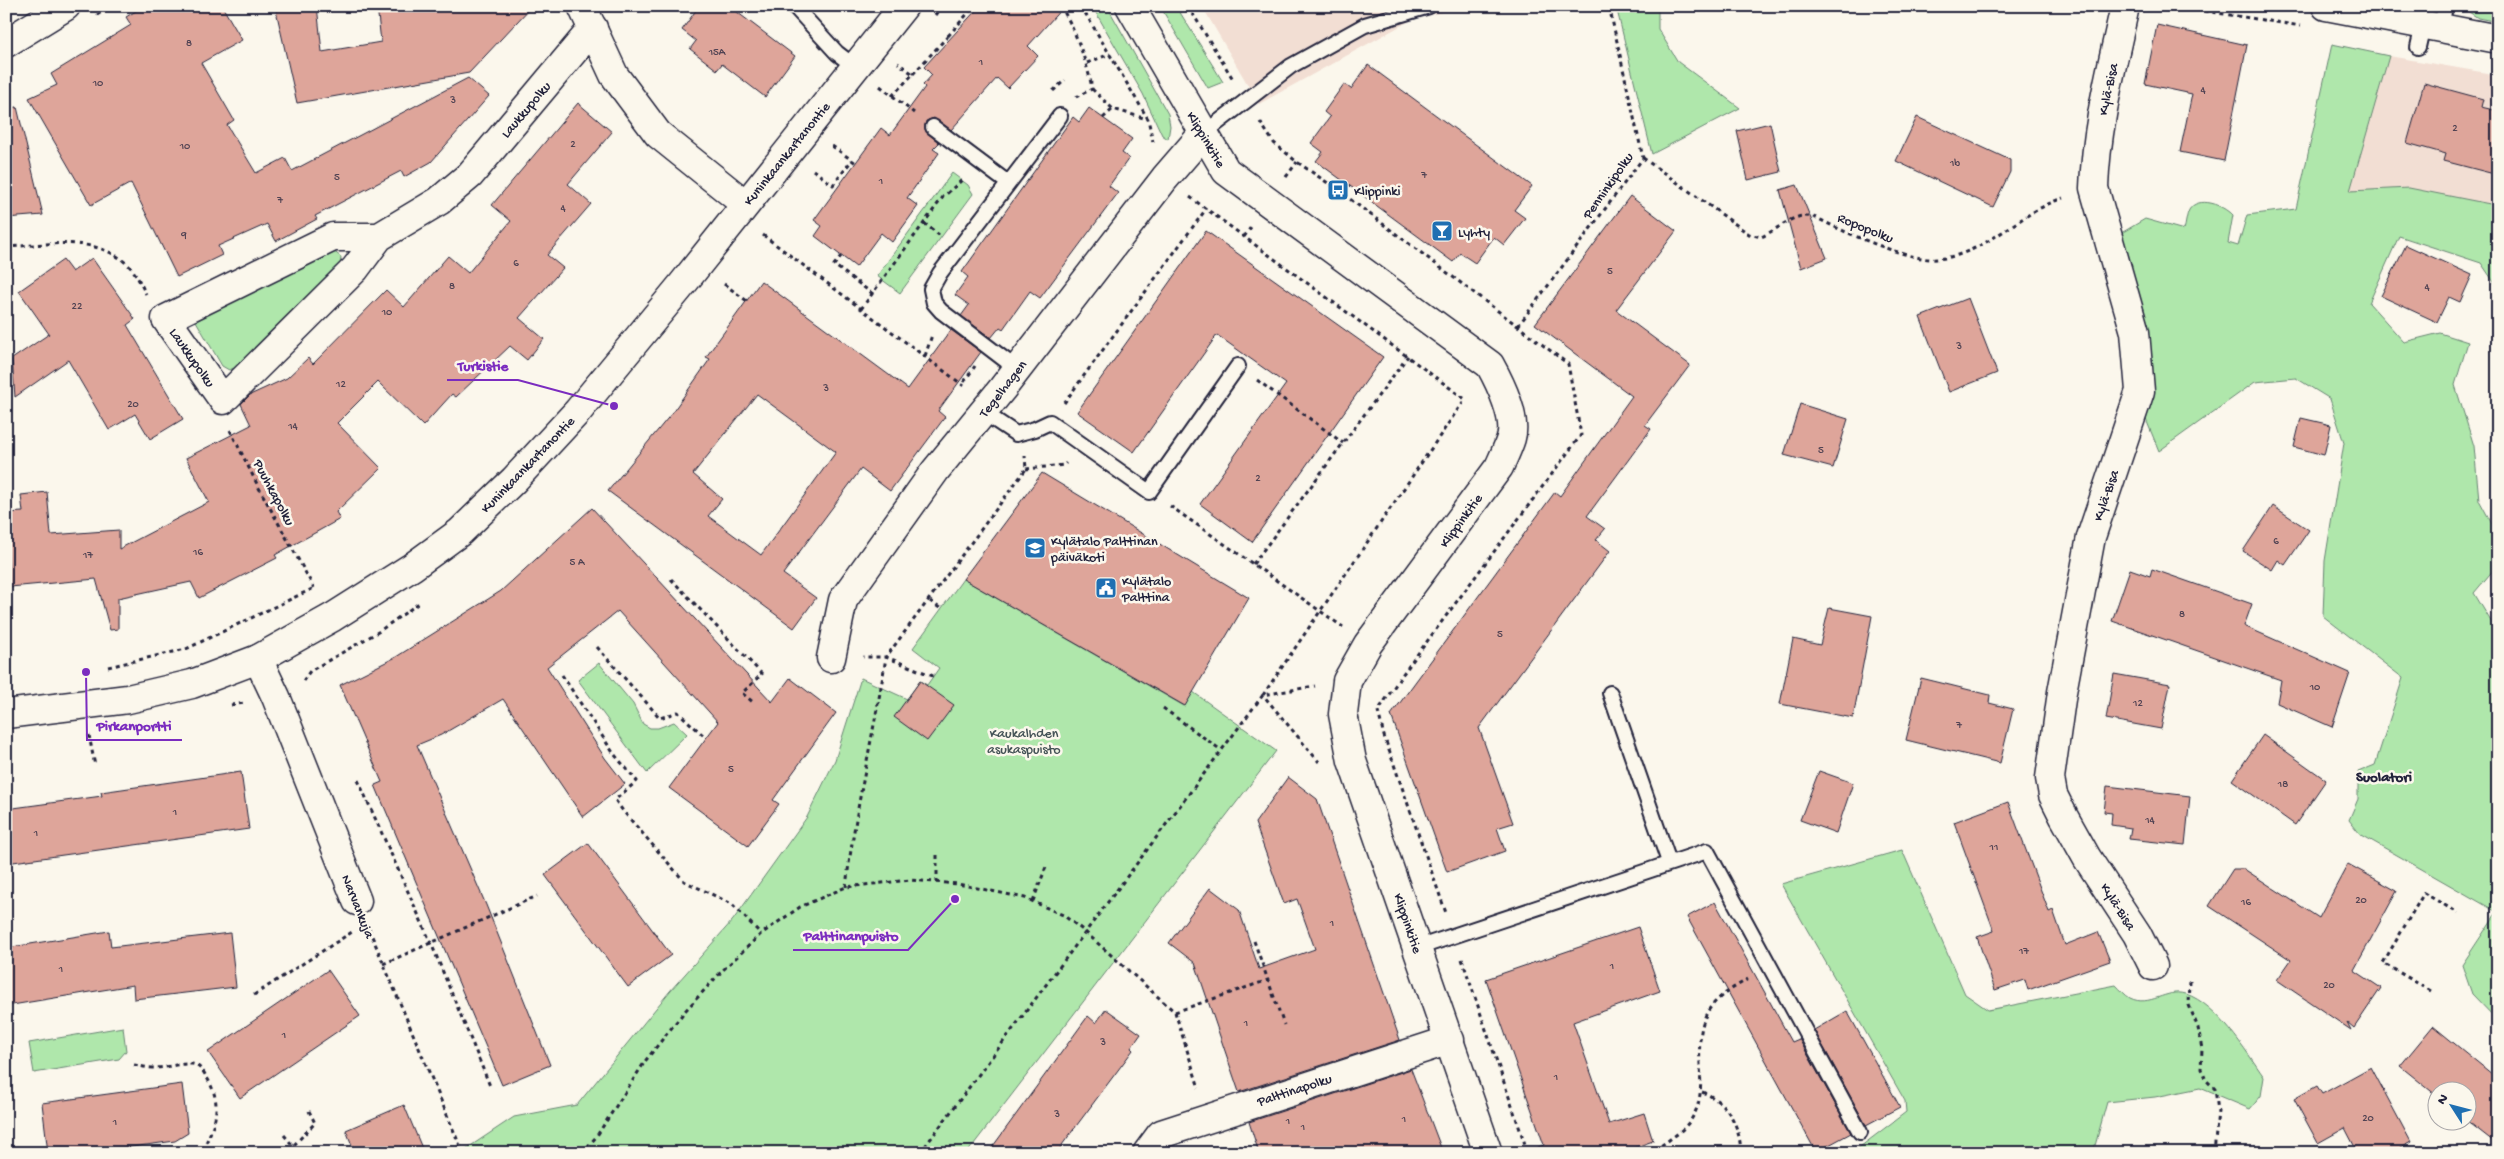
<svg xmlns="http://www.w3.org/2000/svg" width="2504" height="1159" font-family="'Gochi Hand',sans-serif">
<rect width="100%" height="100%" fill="#fbf7ec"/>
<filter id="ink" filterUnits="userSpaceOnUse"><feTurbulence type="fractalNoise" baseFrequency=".02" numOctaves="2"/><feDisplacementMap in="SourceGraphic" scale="10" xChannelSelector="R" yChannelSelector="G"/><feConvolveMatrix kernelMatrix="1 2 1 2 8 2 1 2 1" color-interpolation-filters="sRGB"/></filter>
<g filter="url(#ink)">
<!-- built -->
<g fill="#f2ded3">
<polygon points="1202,6 1468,6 1413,19 1259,104"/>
<polygon points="2389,56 2498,75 2498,208 2490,204 2349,191"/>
</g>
<!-- green -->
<g fill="#afe7ab" stroke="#688473">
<polygon points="1092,6 1107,6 1168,114 1170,126 1168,139 1162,135 1143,94"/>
<polygon points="1160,6 1176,6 1223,82 1208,88"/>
<polygon points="1616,6 1658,6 1658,29 1678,62 1740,108 1652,154"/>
<polygon points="2468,6 2498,6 2498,22 2478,18 2469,12"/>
<path d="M 2332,44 L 2389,56 L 2350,191 L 2409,188 L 2490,204 L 2498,208 L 2498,288 L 2481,263 L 2399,236 L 2369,303 L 2404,342 L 2440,333 L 2468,342 L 2455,385 L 2474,446 L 2479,500 L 2498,535 L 2498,558 L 2495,568 L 2474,593 L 2498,633 L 2498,1021 L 2472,994 L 2462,965 L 2497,912 L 2360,834 L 2349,820 L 2358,799 L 2358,772 L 2375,765 L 2403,678 L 2323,616 L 2325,561 L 2344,443 L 2330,399 L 2296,378 L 2255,382 L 2159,451 L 2145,417 L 2118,235 L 2145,219 L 2184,230 C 2186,224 2186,216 2189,210 C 2198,195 2224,205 2233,215 L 2228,243 L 2238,246 L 2247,215 L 2296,209 Z"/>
<polygon points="952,173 968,185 973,194 900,293 877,276"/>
<polygon points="332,250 341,257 340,266 237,367 229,370 222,366 196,321 201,311"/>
<polygon points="963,579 1184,706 1193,692 1276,751 967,1153 460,1153 514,1117 577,1105 670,991 733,920 807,817 835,760 861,678 907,699 920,681 927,685 939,668 913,648"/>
<polygon points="599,663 633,704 643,724 650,728 658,728 674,722 687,734 647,773 578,680"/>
<path d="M 1902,850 L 1965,994 L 1988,1010 L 2116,985 C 2120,989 2125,995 2130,998 C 2150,1008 2166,988 2186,994 C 2217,1004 2246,1051 2264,1077 L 2261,1096 L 2250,1109 L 2200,1088 L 2155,1097 L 2107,1102 L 2093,1153 L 1852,1153 L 1906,1112 L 1905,1101 L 1781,884 Z"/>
<polygon points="123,1027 126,1051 119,1059 34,1073 29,1043"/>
</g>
<!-- building -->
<g fill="#dea59a" stroke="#22223b" fill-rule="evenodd">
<polygon points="144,6 222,6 242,40 201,63 234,120 227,125 256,173 285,158 292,171 468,78 489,96 431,162 404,177 401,171 315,216 317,219 276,241 267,224 218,246 222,255 177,277 131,183 91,205 29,98 57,85 51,74 131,25 126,17"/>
<polygon points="275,6 317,6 322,52 381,42 377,6 532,6 469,73 297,103"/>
<polygon points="699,6 729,6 795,56 765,97 722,64 717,70 690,49 696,41 682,30"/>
<polygon points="980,6 1064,6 1028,46 1038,56 1008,88 997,78 951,130 934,118 926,121 925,130 939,143 933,149 939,153 907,198 918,206 892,242 881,233 856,267 815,236 822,226 814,220 881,128 890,135 925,87 923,85 932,75 924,67"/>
<polygon points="2157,25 2247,45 2224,161 2180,152 2192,94 2145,84"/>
<polygon points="1368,65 1532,186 1514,210 1525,218 1504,245 1494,237 1475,263 1460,253 1453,262 1316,161 1323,152 1311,143 1330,117 1324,112 1344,84 1351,89"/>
<polygon points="2424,83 2483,99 2481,107 2498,111 2498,175 2444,161 2446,154 2407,143"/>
<polygon points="578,103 612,132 568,184 591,204 547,255 563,268 519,318 544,339 527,360 510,346 456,397 452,394 423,426 378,382 337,423 381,468 336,512 340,519 275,555 277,558 199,598 191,582 118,598 118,629 110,630 96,579 10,587 6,513 23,512 21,495 47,492 51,535 119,530 119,549 209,502 186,458 251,425 241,404 250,395 287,378 308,358 313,364 386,290 404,307 448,256 468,273 511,221 492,205"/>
<polygon points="17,107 43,215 6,218 6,108"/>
<polygon points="1089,108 1132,139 1122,153 1129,158 1109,186 1118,193 1040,298 1030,291 1003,329 1000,327 991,338 961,316 969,305 955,295 968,277 962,272 1073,117 1079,122"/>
<polygon points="1917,117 2010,160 2010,172 1993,207 1896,161"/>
<polygon points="1770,123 1781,172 1748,180 1737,131"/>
<polygon points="1797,185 1827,258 1801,268 1780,190"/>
<polygon points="1630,196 1676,231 1616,310 1690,365 1645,425 1651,429 1587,516 1605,529 1596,540 1610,551 1479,728 1513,823 1497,828 1505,851 1447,872 1391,715 1555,492 1560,496 1632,396 1535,324"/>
<polygon points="1206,231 1383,357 1252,542 1200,504 1286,384 1217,335 1134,452 1077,412"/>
<polygon points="2406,245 2472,275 2460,302 2449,297 2437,322 2381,296"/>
<polygon points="92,258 135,319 127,325 183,419 150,439 135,414 109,430 68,360 15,397 12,359 49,334 19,291 63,260 72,272"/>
<path d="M 761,281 L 908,389 L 951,330 L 981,352 L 938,411 L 945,417 L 890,491 L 861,469 L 783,574 L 816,598 L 794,628 L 608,491 L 672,413 L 710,359 L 706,357 ZM 757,394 L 836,452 L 761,555 L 708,516 L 722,499 L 693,474 Z"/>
<polygon points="1968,298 1997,373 1949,392 1920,317"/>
<polygon points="1800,404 1848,419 1833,468 1784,455"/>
<polygon points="2301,418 2331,425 2324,455 2294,447"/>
<polygon points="1042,473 1249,598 1185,706 963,579"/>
<polygon points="2273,506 2309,530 2285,565 2278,560 2272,570 2243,551"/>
<polygon points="592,508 772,702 790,678 836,713 773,800 779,804 748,846 669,788 718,722 618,611 547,667 605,758 625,784 583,817 503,699 441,735 417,745 486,905 550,1065 502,1085 375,785 382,782 340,685 396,657 501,591"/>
<polygon points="2130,569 2150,576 2152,569 2252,604 2244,626 2350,673 2332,727 2277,703 2281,680 2112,621"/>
<polygon points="1829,608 1872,616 1853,718 1780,704 1793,639 1820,645"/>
<polygon points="2114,674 2170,684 2161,729 2106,719"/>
<polygon points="1921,678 1990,695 1989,703 2013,709 2000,763 1906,740"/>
<polygon points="920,681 954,705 927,741 894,717"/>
<polygon points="2263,735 2326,780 2295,825 2232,780"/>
<polygon points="1819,771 1853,783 1836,833 1800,820"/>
<polygon points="241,772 249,829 6,863 6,809 102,796 101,792"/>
<polygon points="1288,777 1317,799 1400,1040 1239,1092 1195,963 1169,943 1210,888 1239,910 1259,969 1315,949 1297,899 1284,904 1255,823"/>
<polygon points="2107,786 2190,796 2185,845 2129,839 2131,828 2111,825 2112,813 2104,812"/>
<polygon points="2008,802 2049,912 2053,910 2065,945 2098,932 2110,961 2028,990 2025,980 1995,990 1977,937 1994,931 1954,822"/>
<polygon points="588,843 671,955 628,987 545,875"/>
<polygon points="2348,864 2397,891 2354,970 2381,988 2354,1028 2347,1022 2351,1030 2277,980 2291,960 2209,906 2233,869 2244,869 2319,918"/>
<polygon points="1715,902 1792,1042 1799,1039 1851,1133 1816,1152 1687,917"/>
<polygon points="1638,927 1660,991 1573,1022 1609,1124 1644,1113 1653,1141 1619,1153 1538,1153 1538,1147 1544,1145 1486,979"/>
<polygon points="109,931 111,947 230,933 236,987 134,999 133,985 6,1006 6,948"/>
<polygon points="328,970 360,1016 240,1098 208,1052"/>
<polygon points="1106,1009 1141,1034 1131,1048 1133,1050 1056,1153 988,1153 1088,1016 1096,1023"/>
<polygon points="1847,1011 1900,1107 1866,1125 1814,1030"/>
<polygon points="2433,1026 2498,1079 2498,1145 2466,1120 2466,1092 2436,1092 2436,1095 2400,1066"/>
<polygon points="2371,1067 2411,1142 2391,1153 2358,1153 2345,1128 2318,1143 2294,1099 2317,1086 2322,1094"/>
<polygon points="1411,1069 1443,1153 1259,1153 1249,1122"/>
<polygon points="182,1084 188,1133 175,1141 88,1153 48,1153 42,1103"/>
<polygon points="404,1105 424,1153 355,1153 346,1130"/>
</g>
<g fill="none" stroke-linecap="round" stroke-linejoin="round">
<!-- service casing -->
<g stroke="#22223b" stroke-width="18">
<g id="service">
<polyline points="794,6 837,53 854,66"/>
<polyline points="2441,28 2445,6"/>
<polyline points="2418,47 2423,25"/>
<polyline points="933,127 1008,183"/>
<polyline points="1203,134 1291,66 1365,25 1429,6"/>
<polyline points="1017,369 941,311 934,303 931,289 940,273 1060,116"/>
<polyline points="983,412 1016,434 1035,429 1050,422 1149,492 1238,366"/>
<polyline points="1610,693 1669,862"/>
<polyline points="1417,948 1707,851 1860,1132"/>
</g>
</g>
<!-- minor casing -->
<g stroke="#22223b" stroke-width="31">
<g id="minor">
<polyline points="582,6 614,75 658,134 745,204"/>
<path d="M 1130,6 L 1226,171 L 1490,365 C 1500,383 1517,418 1511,438 C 1508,448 1503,458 1499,467 L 1368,644 L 1347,681 L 1343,714 L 1352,761 L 1488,1153"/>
<path d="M 2125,6 C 2112,67 2096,126 2094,188 L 2135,332 L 2140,391 L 2091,537 L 2062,692 L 2050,778 L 2053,795 L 2064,817 L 2087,858 L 2137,934 L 2153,966"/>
<polyline points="2326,6 2498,39"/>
<polyline points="6,43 66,6"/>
<polyline points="379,237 355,269 223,400 166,319 333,237 379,237 439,201 470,175 593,28"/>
<polyline points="831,658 843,600 935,471 1002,389 1165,178 1203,134"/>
<polyline points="258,659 276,697 357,901"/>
<polyline points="1147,1153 1161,1134 1450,1040"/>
</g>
</g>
<!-- tertiary casing -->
<g stroke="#22223b" stroke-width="31">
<polyline id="tertiary" points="6,714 128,699 192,684 258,659 333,617 412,567 460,532 514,480 578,411 681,286 904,6"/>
</g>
<!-- path -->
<g stroke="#22223b" stroke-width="3" stroke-dasharray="4 4" stroke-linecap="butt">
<path d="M 1060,6 C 1073,23 1089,68 1092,89 L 1076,97"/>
<polyline points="1081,6 1148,119 1153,142"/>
<polyline points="1188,6 1233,79"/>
<polyline points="2173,6 2301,26"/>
<polyline points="97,15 111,6"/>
<polyline points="935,15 942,6"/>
<polyline points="948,36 970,11 965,6"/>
<polyline points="1087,63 1110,54"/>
<polyline points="913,74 948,36 950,38"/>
<polyline points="880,86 914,113"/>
<polyline points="1092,89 1113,109 1147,119"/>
<polyline points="1053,91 1065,80"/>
<polyline points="892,96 913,74 898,63"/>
<polyline points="1103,118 1113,109"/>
<polyline points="1260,122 1274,143 1297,162 1338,190 1568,364 1581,435 1402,675 1378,711 1384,736 1446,913"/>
<polyline points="832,146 856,163"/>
<path d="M 1643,158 L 1749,234 L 1761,237 C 1773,232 1785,221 1798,217 C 1811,213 1822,221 1833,226 C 1856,237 1914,262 1938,259 C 1987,254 2018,213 2063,198"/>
<polyline points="813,170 833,185 852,160"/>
<polyline points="1286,177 1297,162"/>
<polyline points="1190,197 1465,399 1263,695 1319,762"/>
<polyline points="924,223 939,235"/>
<polyline points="763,235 964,386"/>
<polyline points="1244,237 1251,227"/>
<path d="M 6,247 C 46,245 96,234 128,265 C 136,272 141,285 146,294"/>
<polyline points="841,256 834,265 873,294"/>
<polyline points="724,284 747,301"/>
<polyline points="861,309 943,197 962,180"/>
<polyline points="1518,326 1643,158 1609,6"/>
<polyline points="925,356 932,335"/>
<polyline points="1257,380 1343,443"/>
<polyline points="964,382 975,366"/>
<polyline points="1064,403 1206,209"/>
<polyline points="230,430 259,488 314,588"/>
<polyline points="1026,469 1064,465 1066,463"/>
<polyline points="1170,506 1343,627"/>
<polyline points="1253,564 1408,356"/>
<polyline points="671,579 762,674 742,693 754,703"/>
<polyline points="930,601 941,609"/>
<polyline points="597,647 660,718 678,712 704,736"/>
<polyline points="108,667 186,649 314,588"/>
<polyline points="562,675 614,754 637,781 615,800 623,811 684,881 732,904 761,934"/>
<polyline points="933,676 886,657 1026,469 1025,456"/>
<polyline points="303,681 310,671 378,632 419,603"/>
<polyline points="231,705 245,703"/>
<polyline points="1163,708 1221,750"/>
<polyline points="89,735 95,766"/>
<polyline points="358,780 431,943 490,1086"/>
<polyline points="937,855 937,882"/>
<path d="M 846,887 C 855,809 874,734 886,657 L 863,657"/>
<polyline points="1033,901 1046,867"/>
<polyline points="369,929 463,1153"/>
<polyline points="1254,941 1284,1025"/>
<polyline points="1462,959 1528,1153"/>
<polyline points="383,964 537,896"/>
<polyline points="2190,981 2189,1005 2198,1028 2202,1049 2201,1069 2206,1080 2215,1089 2218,1111 2214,1153"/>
<polyline points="2431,991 2383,963 2424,893 2458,913"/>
<polyline points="254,995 352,932"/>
<polyline points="1175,1012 1268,980"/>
<path d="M 134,1065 C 140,1066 147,1068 154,1068 C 167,1068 179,1063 192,1064 C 199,1065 203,1071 206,1076 C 224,1105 215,1125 201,1153"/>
<path d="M 1702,1092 C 1728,1102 1740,1126 1741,1153"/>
<polyline points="284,1135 299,1153"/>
<polyline points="294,1145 315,1123 308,1109"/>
<polyline points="582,1153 596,1137 646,1060 685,1011 723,970 761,934 800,907 846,887 910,880 958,884 1025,898 1063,915 1084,931 1175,1012 1199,1088"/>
<polyline points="920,1153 1263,695 1315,686"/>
<path d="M 1647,1153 C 1657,1149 1665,1143 1673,1137 C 1721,1104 1688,1061 1705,1017 C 1713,998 1732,989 1748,979"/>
<polyline points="1834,1153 1841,1147"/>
</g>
<!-- service -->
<use href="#service" stroke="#fbf7ec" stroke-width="14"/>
<!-- minor -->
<use href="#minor" stroke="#fbf7ec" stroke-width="28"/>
<!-- tertiary -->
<use href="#tertiary" stroke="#fbf7ec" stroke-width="28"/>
</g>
</g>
<!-- icons -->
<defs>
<g id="bus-square" transform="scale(1.125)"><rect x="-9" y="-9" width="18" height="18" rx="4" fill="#1f6fb2" stroke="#fbf7ec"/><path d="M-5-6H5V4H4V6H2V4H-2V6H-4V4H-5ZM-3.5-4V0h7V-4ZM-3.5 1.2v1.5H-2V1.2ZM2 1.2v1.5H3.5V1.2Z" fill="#fff"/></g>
<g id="bar-square" transform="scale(1.125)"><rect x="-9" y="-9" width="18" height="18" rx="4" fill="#1f6fb2" stroke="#fbf7ec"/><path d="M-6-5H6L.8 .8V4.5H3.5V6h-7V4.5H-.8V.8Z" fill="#fff"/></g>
<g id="school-square" transform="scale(1.125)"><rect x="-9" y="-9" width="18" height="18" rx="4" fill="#1f6fb2" stroke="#fbf7ec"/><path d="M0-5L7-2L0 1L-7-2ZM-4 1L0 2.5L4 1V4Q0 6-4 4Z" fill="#fff"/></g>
<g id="civic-square" transform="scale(1.125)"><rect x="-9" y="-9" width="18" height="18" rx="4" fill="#1f6fb2" stroke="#fbf7ec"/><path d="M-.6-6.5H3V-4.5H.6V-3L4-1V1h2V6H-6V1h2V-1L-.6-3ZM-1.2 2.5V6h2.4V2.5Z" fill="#fff"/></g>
</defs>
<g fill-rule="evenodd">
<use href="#bus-square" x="1338" y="190"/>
<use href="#bar-square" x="1442" y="231"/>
<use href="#school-square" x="1035" y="548"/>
<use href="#civic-square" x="1106" y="588"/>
</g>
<g text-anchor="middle" stroke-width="5" stroke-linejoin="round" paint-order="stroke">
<!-- number labels -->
<g font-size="11" fill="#514353">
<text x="189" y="46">8</text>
<text x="717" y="55">15A</text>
<text x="981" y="65">1</text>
<text x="98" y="86">10</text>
<text x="2203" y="93">4</text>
<text x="453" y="103">3</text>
<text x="2455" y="131">2</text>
<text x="573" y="147">2</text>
<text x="185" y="149">10</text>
<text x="1955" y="166">1b</text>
<text x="1424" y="178">7</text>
<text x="337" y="180">5</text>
<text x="881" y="184">1</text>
<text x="280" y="203">7</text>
<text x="563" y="211">4</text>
<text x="184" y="238">9</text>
<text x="516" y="266">6</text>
<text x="1610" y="274">5</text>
<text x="452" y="289">8</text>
<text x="2427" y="290">4</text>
<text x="77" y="309">22</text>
<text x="387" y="315">10</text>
<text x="1959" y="349">3</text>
<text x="341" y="387">12</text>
<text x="826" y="391">3</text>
<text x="133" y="407">20</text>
<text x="293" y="429">14</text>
<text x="1821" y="453">5</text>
<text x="1258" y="481">2</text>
<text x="2276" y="544">6</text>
<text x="198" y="555">16</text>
<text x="88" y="558">17</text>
<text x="577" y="565">5 A</text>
<text x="2182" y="617">8</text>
<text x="1500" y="637">5</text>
<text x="2315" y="690">10</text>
<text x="2138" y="706">12</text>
<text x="1959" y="728">7</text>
<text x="731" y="772">5</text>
<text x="2283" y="787">18</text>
<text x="175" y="815">1</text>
<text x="2150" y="823">14</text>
<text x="36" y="836">1</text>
<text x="1994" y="850">11</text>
<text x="2361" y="903">20</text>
<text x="2246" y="905">16</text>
<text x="1332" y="926">1</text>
<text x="2024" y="954">17</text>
<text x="1612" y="969">1</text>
<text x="61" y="972">1</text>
<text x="2329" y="988">20</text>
<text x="1246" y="1026">1</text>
<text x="284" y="1038">1</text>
<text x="1103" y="1045">3</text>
<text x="1556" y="1080">1</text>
<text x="1057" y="1117">3</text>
<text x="2368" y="1121">20</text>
<text x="1404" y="1122">1</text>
<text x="1288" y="1124">1</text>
<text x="115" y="1125">1</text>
<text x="1303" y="1130">1</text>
</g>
<!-- street labels -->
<g font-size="14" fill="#22223b" stroke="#fbf7ec">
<text transform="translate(2107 89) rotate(-78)" y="5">Kylä-Bisa</text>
<text transform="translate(525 109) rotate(-50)" y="5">Laukkupolku</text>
<text transform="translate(1207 139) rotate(59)" y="5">Klippinkitie</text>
<text transform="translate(786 153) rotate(-51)" y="5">Kuninkaankartanontie</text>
<text transform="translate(1607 185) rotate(-55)" y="5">Penninkipolku</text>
<text transform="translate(1866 227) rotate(22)" y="5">Ropopolku</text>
<text transform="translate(193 357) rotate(55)" y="5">Laukkupolku</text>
<text transform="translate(1002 388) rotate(-52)" y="5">Tegelhagen</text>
<text transform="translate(527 464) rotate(-46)" y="5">Kuninkaankartanontie</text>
<text transform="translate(275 492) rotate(62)" y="5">Puuhkapolku</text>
<text transform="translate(2105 495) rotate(-71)" y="5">Kylä-Bisa</text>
<text transform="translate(1460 520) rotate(-54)" y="5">Klippinkitie</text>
<text transform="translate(359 906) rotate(68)" y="5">Narvankuja</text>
<text transform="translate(2119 906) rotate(57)" y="5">Kylä-Bisa</text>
<text transform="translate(1409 923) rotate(71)" y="5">Klippinkitie</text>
<text transform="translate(1294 1089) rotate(-18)" y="5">Palttinapolku</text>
</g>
<!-- poi labels -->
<g font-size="14" fill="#22223b" stroke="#fbf7ec" text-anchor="start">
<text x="1354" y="195">Klippinki</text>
<text x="1458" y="236">Lyhty</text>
<text x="1051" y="545">Kylätalo Palttinan<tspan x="1051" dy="16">päiväkoti</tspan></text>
<text x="1122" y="585">Kylätalo<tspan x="1122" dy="16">Palttina</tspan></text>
</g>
<!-- park labels -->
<g font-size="14" fill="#455357" stroke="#fbf7ec">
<text x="1024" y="737">Kaukalhden<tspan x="1024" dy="16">asukaspuisto</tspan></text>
</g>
<!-- neighbourhood labels -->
<g font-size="15" font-weight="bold" fill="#22223b" stroke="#fbf7ec">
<text x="2384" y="781">Suolatori</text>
</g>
</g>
<!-- callouts -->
<path fill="none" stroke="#7b2cbf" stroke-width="2" d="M614 406L518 380H447M86 672L87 740H182M955 899L908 950H793"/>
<g fill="#7b2cbf" stroke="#fbf7ec" stroke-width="2">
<circle cx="614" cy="406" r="5"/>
<circle cx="86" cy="672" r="5"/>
<circle cx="955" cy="899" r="5"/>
</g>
<g font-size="15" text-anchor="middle" font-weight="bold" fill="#7b2cbf" stroke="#fbf7ec" stroke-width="5" stroke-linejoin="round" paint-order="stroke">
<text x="483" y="370">Turkistie</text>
<text x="134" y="730">Pirkanportti</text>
<text x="851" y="940">Palttinanpuisto</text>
</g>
<!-- margin -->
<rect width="2504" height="1159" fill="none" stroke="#fbf7ec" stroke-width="25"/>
<rect x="12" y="12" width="2479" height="1134" fill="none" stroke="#22223b" stroke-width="2" filter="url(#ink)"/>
<!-- north arrow -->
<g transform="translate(2452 1106) rotate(306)"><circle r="24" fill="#fbf7ec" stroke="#a4a2a5"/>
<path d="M0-4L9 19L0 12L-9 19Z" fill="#1f6fb2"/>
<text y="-8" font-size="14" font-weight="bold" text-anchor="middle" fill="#22223b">N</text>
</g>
</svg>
